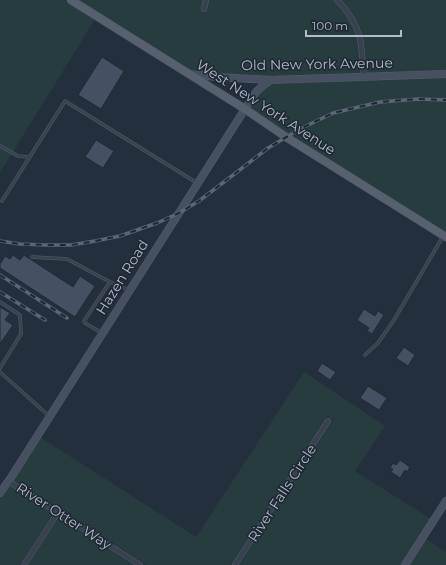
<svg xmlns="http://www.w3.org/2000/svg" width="446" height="565" font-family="Montserrat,sans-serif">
<rect width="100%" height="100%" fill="#242f3e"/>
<!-- green -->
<g fill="#263c3f">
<polygon points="0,0 64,0 95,19 0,173"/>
<polygon points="78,0 446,0 446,70 274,77 273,75 271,77 218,73 191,70"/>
<polygon points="446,77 446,232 288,134 249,108 261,91 272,84"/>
<polygon points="304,372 385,426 355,471 431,519 402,565 239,565 333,420 327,416 231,565 147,565 13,480 40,437 196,537"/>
<polygon points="9,486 53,513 20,565 0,565 0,498"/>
<polygon points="58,517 133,565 28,565"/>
<polygon points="426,539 446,552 446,565 409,565"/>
</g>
<!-- building -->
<g fill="#455162" stroke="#1f2835">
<polygon points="102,57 124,71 101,109 78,95"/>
<polygon points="96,140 114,151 103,168 85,157"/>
<polygon points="13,255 20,260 24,255 73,287 80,276 95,286 75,317 0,268 0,264 5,256 10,259"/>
<polygon points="0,307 10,313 5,320 13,325 0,344"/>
<polygon points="364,309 375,316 378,311 384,315 372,334 367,331 369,328 357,320"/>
<polygon points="404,347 415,355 408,366 396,358"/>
<polygon points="322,363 336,372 330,380 317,371"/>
<polygon points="368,386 387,398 379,410 360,398"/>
<polygon points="400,460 410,467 407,472 405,470 400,478 391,472 393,469 390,468 393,463 396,465"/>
</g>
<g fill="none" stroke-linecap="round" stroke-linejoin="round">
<!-- lane casing -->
<g stroke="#565f6c" stroke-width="3.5">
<g id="lane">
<polyline points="0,146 18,156 29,157"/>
<polyline points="2,201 65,101 197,183"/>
<polyline points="32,257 67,259 110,282 129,290"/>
<polyline points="0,302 20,315 21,334 0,368"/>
<polyline points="102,333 85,323 84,321 110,282"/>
<polyline points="365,355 378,343 394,320 442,238"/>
<polyline points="0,372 49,416"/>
</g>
</g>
<!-- street casing -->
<g stroke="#565f6c" stroke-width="6">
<g id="street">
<path d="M 337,0 C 347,10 356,24 360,38 C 362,51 363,64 364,77"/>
<polyline points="204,9 206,0"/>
<polyline points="8,481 140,565"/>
<polyline points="24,565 58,512"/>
<polyline points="235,565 328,421"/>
</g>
</g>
<!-- secondary casing -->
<g stroke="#565f6c" stroke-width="8">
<g id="secondary">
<polyline points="189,74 217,77 271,80 446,74"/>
<path d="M 0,493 L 12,476 L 245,109 C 253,96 257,88 271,80"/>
<polyline points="405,565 446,501"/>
</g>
</g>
<!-- primary casing -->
<g stroke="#414a57" stroke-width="9">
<polyline id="primary" points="71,0 245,109 286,137 446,237"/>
</g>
<!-- lane -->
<use href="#lane" stroke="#38414e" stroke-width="2.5"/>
<!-- street -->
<use href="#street" stroke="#38414e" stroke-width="5"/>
<!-- secondary -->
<use href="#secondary" stroke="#465061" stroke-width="7"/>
<!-- primary -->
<use href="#primary" stroke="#56606e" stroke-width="8"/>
<!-- rail casing -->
<g stroke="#5a6575" stroke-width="3.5">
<g id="rail">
<polyline points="0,241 20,244 46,245 71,245 95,241 120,236 157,223 179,213 199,201 237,172 268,148 300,129 333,113 380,102 418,99 446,100"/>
<polyline points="0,275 67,318"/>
<polyline points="0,292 45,320"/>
</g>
</g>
<!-- rail -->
<use href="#rail" stroke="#1d2633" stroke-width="2" stroke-dasharray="6" stroke-linecap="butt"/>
</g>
<g text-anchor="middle" stroke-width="3" stroke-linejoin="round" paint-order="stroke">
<!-- street labels -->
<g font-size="14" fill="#b4bcc9" stroke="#1d2633">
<text transform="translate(317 64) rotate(-1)" y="5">Old New York Avenue</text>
<text transform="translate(266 107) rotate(33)" y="5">West New York Avenue</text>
<text transform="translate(122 277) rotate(-58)" y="5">Hazen Road</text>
<text transform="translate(282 493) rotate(-57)" y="5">River Falls Circle</text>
<text transform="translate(64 516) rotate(33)" y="5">River Otter Way</text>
</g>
</g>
<!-- scale -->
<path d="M306 30v6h95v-6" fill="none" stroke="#b4bcc9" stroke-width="2"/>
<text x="312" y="30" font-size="12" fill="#b4bcc9" stroke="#1d2633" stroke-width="3" paint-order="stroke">100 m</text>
</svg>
